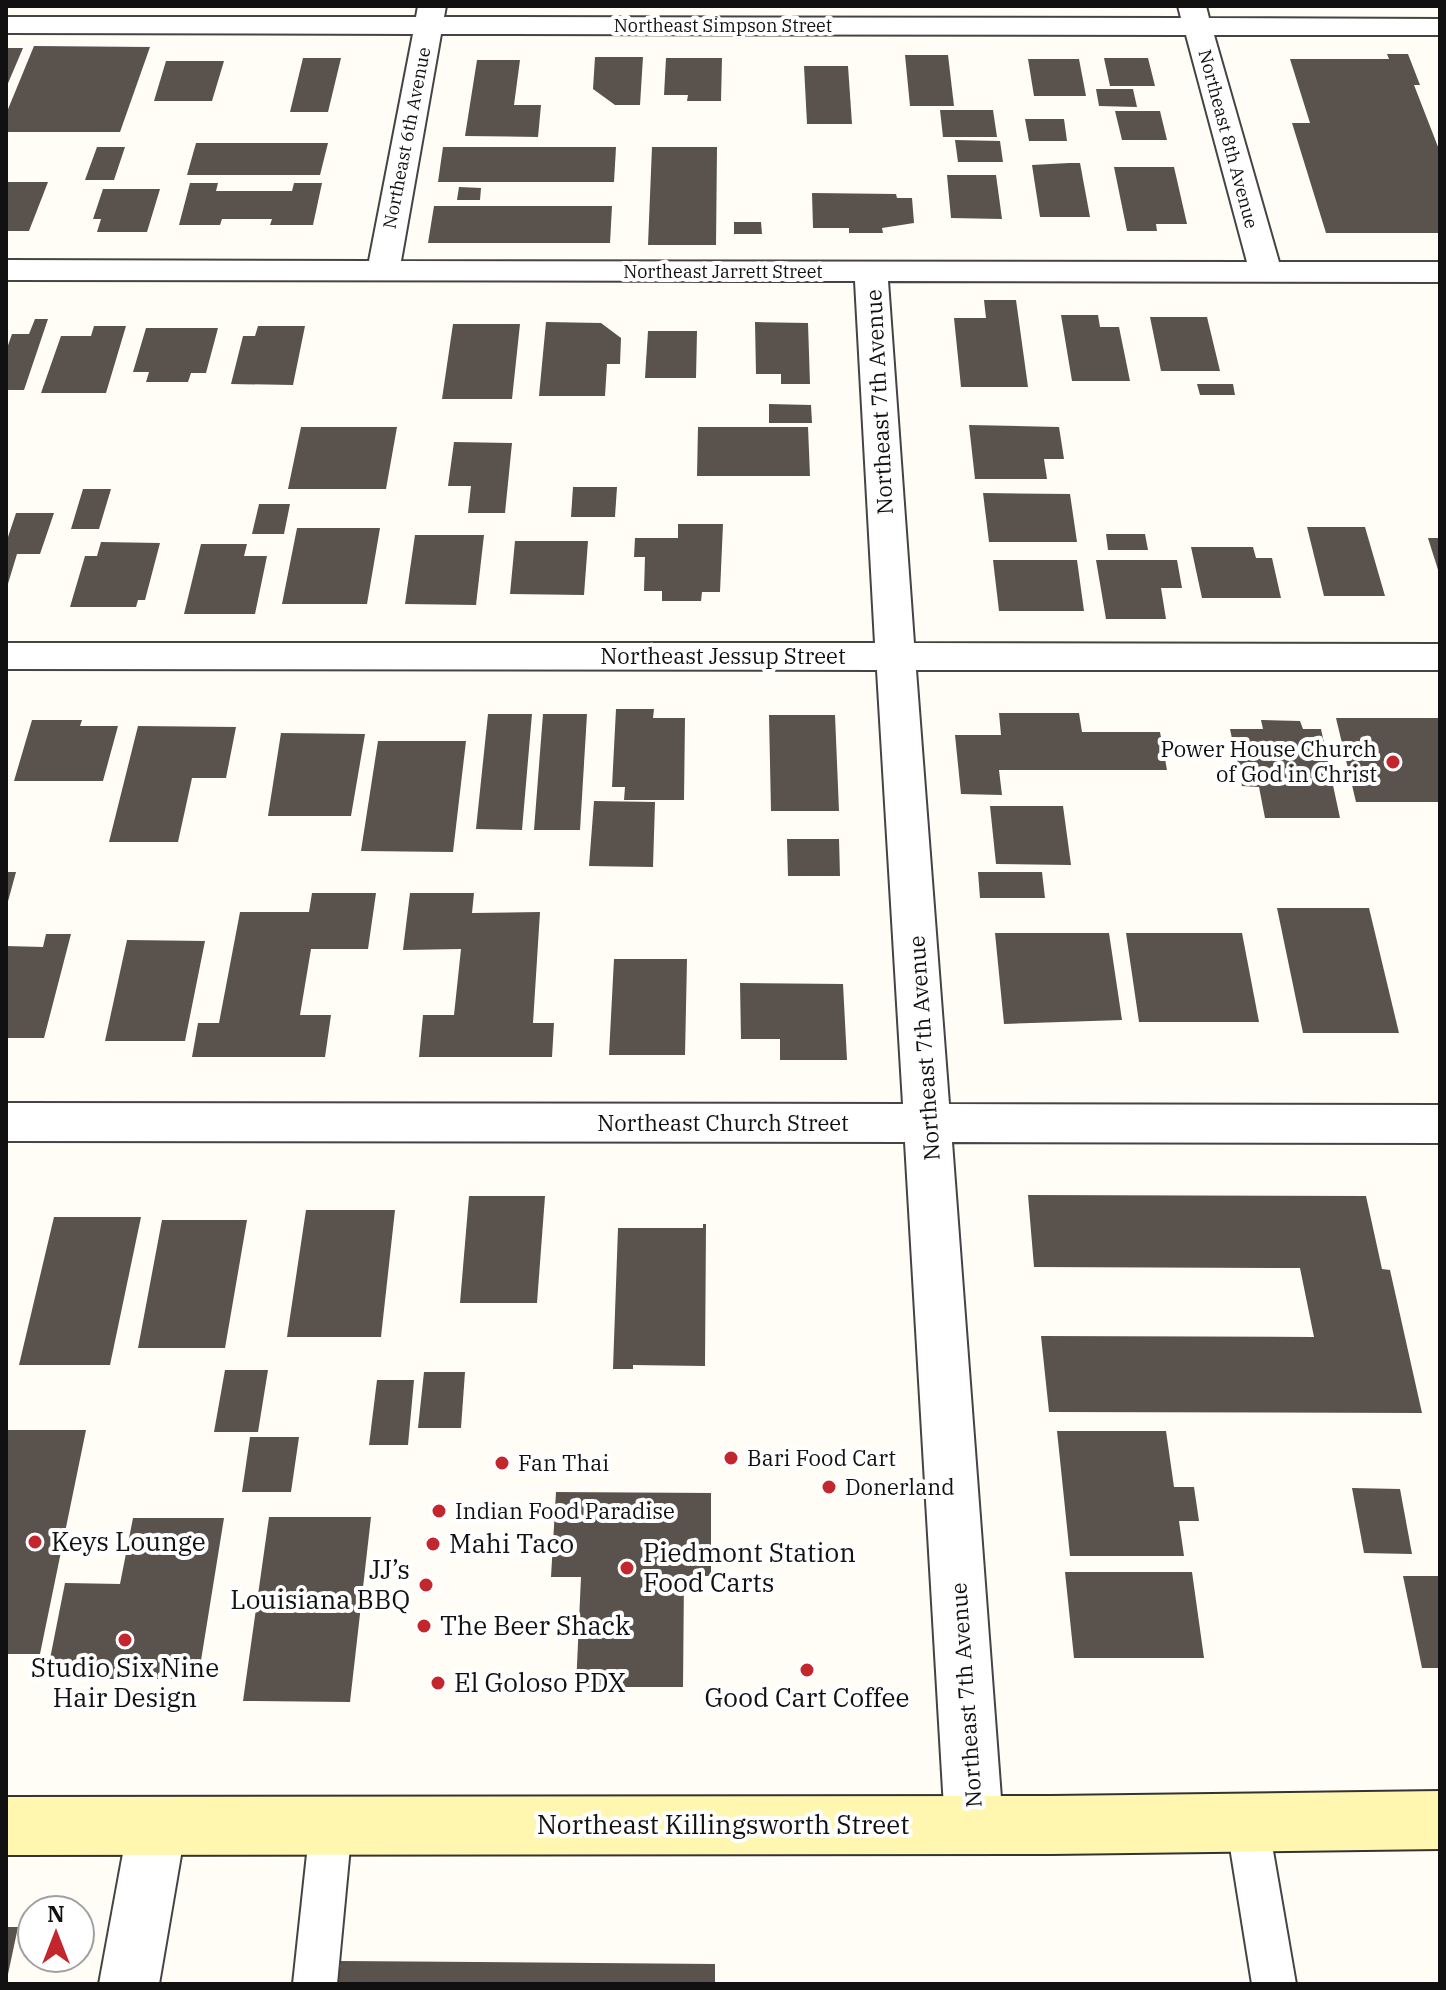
<svg xmlns="http://www.w3.org/2000/svg" width="1446" height="1990" font-family="'IBM Plex Serif',serif">
<rect width="100%" height="100%" fill="#fffdf5"/>
<!-- building -->
<g fill="#5a524d">
<polygon points="34,46 150,47 120,132 6,132 6,114"/>
<polygon points="6,48 23,48 6,88"/>
<polygon points="1387,54 1408,54 1420,85 1414,85 1440,152 1440,233 1326,233 1292,123 1310,123 1290,59 1389,59"/>
<polygon points="905,55 948,55 954,106 910,106"/>
<polygon points="595,57 643,57 640,105 615,105 593,89"/>
<polygon points="303,58 341,58 328,112 290,112"/>
<polygon points="666,58 722,58 721,101 687,101 688,95 664,95"/>
<polygon points="1104,58 1148,58 1155,86 1110,86"/>
<polygon points="1028,59 1079,59 1086,96 1034,96"/>
<polygon points="477,60 520,60 514,105 541,105 538,137 465,136"/>
<polygon points="166,61 224,61 212,101 154,101"/>
<polygon points="804,66 848,66 852,124 807,124"/>
<polygon points="1096,89 1133,89 1137,107 1099,106"/>
<polygon points="940,110 993,110 997,137 943,137"/>
<polygon points="1115,111 1160,111 1167,140 1122,140"/>
<polygon points="1025,119 1064,119 1067,141 1029,141"/>
<polygon points="955,140 1000,141 1003,162 958,162"/>
<polygon points="196,143 328,143 320,175 187,175"/>
<polygon points="97,147 125,147 114,180 85,180"/>
<polygon points="443,147 616,147 614,182 438,182"/>
<polygon points="652,147 717,147 716,245 648,245"/>
<polygon points="1069,163 1080,163 1090,217 1040,217 1032,165"/>
<polygon points="1114,167 1174,167 1187,224 1156,224 1157,231 1127,231"/>
<polygon points="947,175 996,175 1002,219 951,218"/>
<polygon points="6,182 48,182 29,231 6,231"/>
<polygon points="190,183 218,183 216,191 292,191 294,183 322,183 313,225 270,225 272,219 222,219 220,225 179,225"/>
<polygon points="459,187 481,188 480,200 457,200"/>
<polygon points="103,189 160,189 147,232 97,232 101,219 93,219"/>
<polygon points="812,193 896,194 897,198 912,198 914,223 882,228 883,233 849,233 849,228 813,228"/>
<polygon points="434,206 612,206 610,243 428,243"/>
<polygon points="734,222 761,222 762,234 734,234"/>
<polygon points="984,300 1016,300 1028,387 961,387 954,318 986,318"/>
<polygon points="1061,315 1098,315 1100,327 1119,327 1130,381 1072,381"/>
<polygon points="1150,317 1207,317 1220,371 1161,371"/>
<polygon points="35,319 48,319 24,390 6,390 6,351 12,334 29,334"/>
<polygon points="546,322 601,323 621,338 620,364 607,364 605,396 539,396"/>
<polygon points="755,322 808,323 810,384 781,384 781,374 756,374"/>
<polygon points="453,324 520,324 512,399 442,399"/>
<polygon points="94,326 126,326 106,393 41,393 61,336 91,336"/>
<polygon points="258,326 305,326 293,385 231,384 243,336 255,336"/>
<polygon points="146,328 218,328 206,373 191,373 188,382 146,382 149,372 133,372"/>
<polygon points="648,331 697,331 696,378 645,378"/>
<polygon points="1197,384 1233,384 1235,395 1200,395"/>
<polygon points="769,404 811,405 812,423 769,423"/>
<polygon points="969,425 1059,427 1064,459 1044,459 1047,479 975,479"/>
<polygon points="301,427 397,427 386,489 288,489"/>
<polygon points="698,427 808,427 810,476 697,476"/>
<polygon points="454,442 512,443 505,513 468,513 471,486 448,486"/>
<polygon points="573,487 617,487 615,517 571,517"/>
<polygon points="83,489 111,489 99,529 71,529"/>
<polygon points="983,493 1070,494 1077,542 989,542"/>
<polygon points="259,504 290,504 284,534 252,534"/>
<polygon points="16,513 54,513 40,554 17,554 7,587 6,543"/>
<polygon points="678,524 723,524 720,592 702,592 701,601 662,601 662,591 644,591 645,557 634,557 635,538 678,538"/>
<polygon points="1307,527 1365,527 1385,596 1324,596"/>
<polygon points="297,528 380,528 367,604 282,604"/>
<polygon points="1106,534 1145,534 1148,550 1108,550"/>
<polygon points="415,535 484,535 476,605 405,604"/>
<polygon points="1428,538 1440,538 1440,572 1439,573"/>
<polygon points="515,541 588,541 584,595 510,594"/>
<polygon points="101,542 160,543 145,600 138,600 136,607 70,607 85,556 97,556"/>
<polygon points="201,544 247,544 244,556 267,556 255,614 184,614"/>
<polygon points="1191,547 1253,547 1256,558 1272,558 1281,598 1202,598"/>
<polygon points="993,560 1077,560 1084,611 999,611"/>
<polygon points="1096,560 1177,560 1182,588 1161,588 1166,619 1106,619"/>
<polygon points="616,709 654,709 653,718 685,718 684,800 624,800 625,787 612,787"/>
<polygon points="999,713 1079,713 1082,732 1160,732 1167,770 999,770 1002,795 961,794 955,735 1001,735"/>
<polygon points="488,714 532,714 522,830 476,829"/>
<polygon points="543,714 587,714 580,830 534,830"/>
<polygon points="769,715 835,715 839,811 771,811"/>
<polygon points="1336,718 1439,718 1440,802 1356,802"/>
<polygon points="32,720 82,720 80,726 118,726 103,781 14,781"/>
<polygon points="1261,720 1300,721 1303,729 1321,729 1340,818 1265,818 1259,787 1242,786 1230,729 1263,729"/>
<polygon points="138,726 236,727 226,778 192,778 178,842 109,842"/>
<polygon points="281,733 365,734 351,816 268,816"/>
<polygon points="378,741 466,741 453,852 361,851"/>
<polygon points="594,801 655,802 653,867 589,866"/>
<polygon points="990,806 1063,806 1071,865 996,864"/>
<polygon points="787,839 839,839 840,876 788,876"/>
<polygon points="6,872 16,872 7,905 6,905"/>
<polygon points="978,872 1042,872 1045,898 980,898"/>
<polygon points="312,893 376,893 368,949 311,949 300,1015 331,1015 325,1057 192,1057 198,1023 219,1023 240,912 309,912"/>
<polygon points="410,893 474,893 472,913 540,912 533,1023 554,1023 552,1057 419,1057 423,1015 454,1015 461,949 403,950"/>
<polygon points="1277,908 1369,908 1399,1033 1303,1033"/>
<polygon points="995,933 1109,933 1122,1020 1004,1024"/>
<polygon points="1126,933 1242,933 1259,1022 1139,1022"/>
<polygon points="46,934 71,934 44,1038 6,1038 6,946 43,947"/>
<polygon points="127,940 205,941 185,1041 105,1041"/>
<polygon points="614,959 687,959 685,1055 609,1055"/>
<polygon points="740,983 843,984 847,1060 780,1060 780,1039 741,1039"/>
<polygon points="1028,1195 1366,1196 1382,1269 1390,1270 1422,1413 1049,1412 1041,1336 1314,1337 1300,1268 1034,1267"/>
<polygon points="469,1196 545,1196 537,1303 460,1303"/>
<polygon points="306,1210 395,1210 381,1337 287,1337"/>
<polygon points="54,1217 141,1217 110,1365 19,1365"/>
<polygon points="162,1220 247,1220 225,1348 138,1348"/>
<polygon points="703,1224 706,1224 705,1366 633,1365 633,1369 613,1369 618,1228 703,1228"/>
<polygon points="225,1370 268,1370 258,1432 214,1432"/>
<polygon points="424,1372 465,1372 461,1428 418,1428"/>
<polygon points="377,1380 414,1380 408,1445 369,1445"/>
<polygon points="6,1430 86,1430 40,1654 6,1654"/>
<polygon points="1057,1431 1166,1431 1174,1487 1194,1487 1199,1521 1179,1521 1184,1556 1070,1556"/>
<polygon points="250,1437 299,1437 291,1492 242,1492"/>
<polygon points="1352,1488 1400,1489 1412,1554 1364,1553"/>
<polygon points="556,1492 711,1493 711,1576 684,1576 683,1687 576,1687 581,1577 551,1577"/>
<polygon points="269,1517 371,1517 350,1702 243,1701"/>
<polygon points="133,1518 224,1518 198,1679 46,1679 65,1583 120,1584"/>
<polygon points="1065,1572 1192,1572 1204,1658 1074,1658"/>
<polygon points="1403,1576 1440,1576 1440,1668 1422,1668"/>
<polygon points="6,1927 18,1927 7,1979 6,1978"/>
<polygon points="341,1961 715,1964 715,1984 338,1984"/>
</g>
<g fill="none" stroke-linecap="round" stroke-linejoin="round">
<!-- lane casing -->
<g stroke="#444" stroke-width="4">
<g id="lane">
<polygon points="1247,1801 1262,1807 1268,1822 1296,1984 1252,1984 1226,1822 1232,1807"/>
<polygon points="331,1805 346,1811 352,1826 337,1984 293,1984 310,1826 316,1811"/>
</g>
</g>
<!-- street casing -->
<g stroke="#444" stroke-width="4">
<g id="street">
<path d="M 418,6 L 446,6 L 444,17 L 1181,18 L 1178,6 L 1206,6 L 1209,18 L 1440,19 L 1440,35 L 1214,35 L 1279,262 L 1440,262 L 1440,282 L 888,281 L 914,643 L 1440,644 L 1440,670 L 916,670 L 949,1104 L 1440,1105 L 1440,1143 L 952,1142 L 1003,1825 L 994,1845 L 974,1854 L 954,1845 L 945,1825 L 905,1142 L 6,1141 L 6,1103 L 903,1104 L 877,670 L 6,669 L 6,643 L 875,643 L 855,281 L 6,280 L 6,260 L 369,261 L 413,34 L 6,33 L 6,17 L 416,17 ZM 441,34 L 1186,35 L 1247,262 L 401,261 Z"/>
<polygon points="157,1797 177,1806 186,1826 159,1984 99,1984 128,1826 137,1806"/>
</g>
</g>
<!-- secondary casing -->
<g stroke="#333" stroke-width="4">
<polygon id="secondary" points="1440,1791 1440,1849 1051,1854 6,1855 6,1797 1051,1796"/>
</g>
<!-- lane -->
<use href="#lane" fill="#fff" fill-rule="evenodd"/>
<!-- street -->
<use href="#street" fill="#fff" fill-rule="evenodd"/>
<!-- secondary -->
<use href="#secondary" fill="#fff6b0" fill-rule="evenodd"/>
</g>
<!-- markers -->
<g fill="#c4262e" stroke="#fff" stroke-width="3">
<circle cx="1393" cy="762" r="8"/>
<circle cx="731" cy="1458" r="8"/>
<circle cx="502" cy="1463" r="8"/>
<circle cx="829" cy="1487" r="8"/>
<circle cx="439" cy="1511" r="8"/>
<circle cx="35" cy="1542" r="8"/>
<circle cx="433" cy="1544" r="8"/>
<circle cx="627" cy="1568" r="8"/>
<circle cx="426" cy="1585" r="8"/>
<circle cx="424" cy="1626" r="8"/>
<circle cx="125" cy="1640" r="8"/>
<circle cx="807" cy="1670" r="8"/>
<circle cx="438" cy="1683" r="8"/>
</g>
<g text-anchor="middle" stroke-width="8" stroke-linejoin="round" paint-order="stroke">
<!-- far-street labels -->
<g font-size="18" fill="#111" stroke="#fff">
<text x="723" y="32">Northeast Simpson Street</text>
<text transform="translate(407 138) rotate(-79)" y="6">Northeast 6th Avenue</text>
<text transform="translate(1228 139) rotate(75)" y="6">Northeast 8th Avenue</text>
<text x="723" y="278">Northeast Jarrett Street</text>
</g>
<!-- street labels -->
<g font-size="22" fill="#111" stroke="#fff">
<text transform="translate(879 402) rotate(-93)" y="8">Northeast 7th Avenue</text>
<text x="723" y="664">Northeast Jessup Street</text>
<text transform="translate(924 1048) rotate(-94)" y="8">Northeast 7th Avenue</text>
<text x="723" y="1131">Northeast Church Street</text>
<text transform="translate(966 1695) rotate(-94)" y="8">Northeast 7th Avenue</text>
</g>
<!-- poi labels -->
<g font-size="22" fill="#111" stroke="#fff" text-anchor="start">
<text x="1377" y="757" text-anchor="end">Power House Church<tspan x="1377" dy="25">of God in Christ</tspan></text>
<text x="747" y="1466">Bari Food Cart</text>
<text x="518" y="1471">Fan Thai</text>
<text x="845" y="1495">Donerland</text>
<text x="455" y="1519">Indian Food Paradise</text>
</g>
<!-- near-poi labels -->
<g font-size="26" fill="#111" stroke="#fff" text-anchor="start">
<text x="51" y="1551">Keys Lounge</text>
<text x="449" y="1553">Mahi Taco</text>
<text x="643" y="1562">Piedmont Station<tspan x="643" dy="30">Food Carts</tspan></text>
<text x="410" y="1579" text-anchor="end">JJ’s<tspan x="410" dy="30">Louisiana BBQ</tspan></text>
<text x="440" y="1635">The Beer Shack</text>
<text x="125" y="1677" text-anchor="middle">Studio Six Nine<tspan x="125" dy="30">Hair Design</tspan></text>
<text x="454" y="1692">El Goloso PDX</text>
<text x="807" y="1707" text-anchor="middle">Good Cart Coffee</text>
</g>
<!-- near-street labels -->
<g font-size="26" fill="#111" stroke="#fff">
<text x="723" y="1834">Northeast Killingsworth Street</text>
</g>
</g>
<!-- border -->
<rect width="1446" height="1990" fill="none" stroke="#111111" stroke-width="16"/>
<!-- north arrow -->
<g transform="translate(56 1934)"><circle r="38" fill="#ffffff" stroke="#a0a0a0" stroke-width="2"/>
<path d="M0-6L14 30L0 20L-14 30Z" fill="#c4262e"/>
<text y="-12" font-size="22" font-weight="bold" text-anchor="middle" fill="#111111">N</text>
</g>
</svg>
